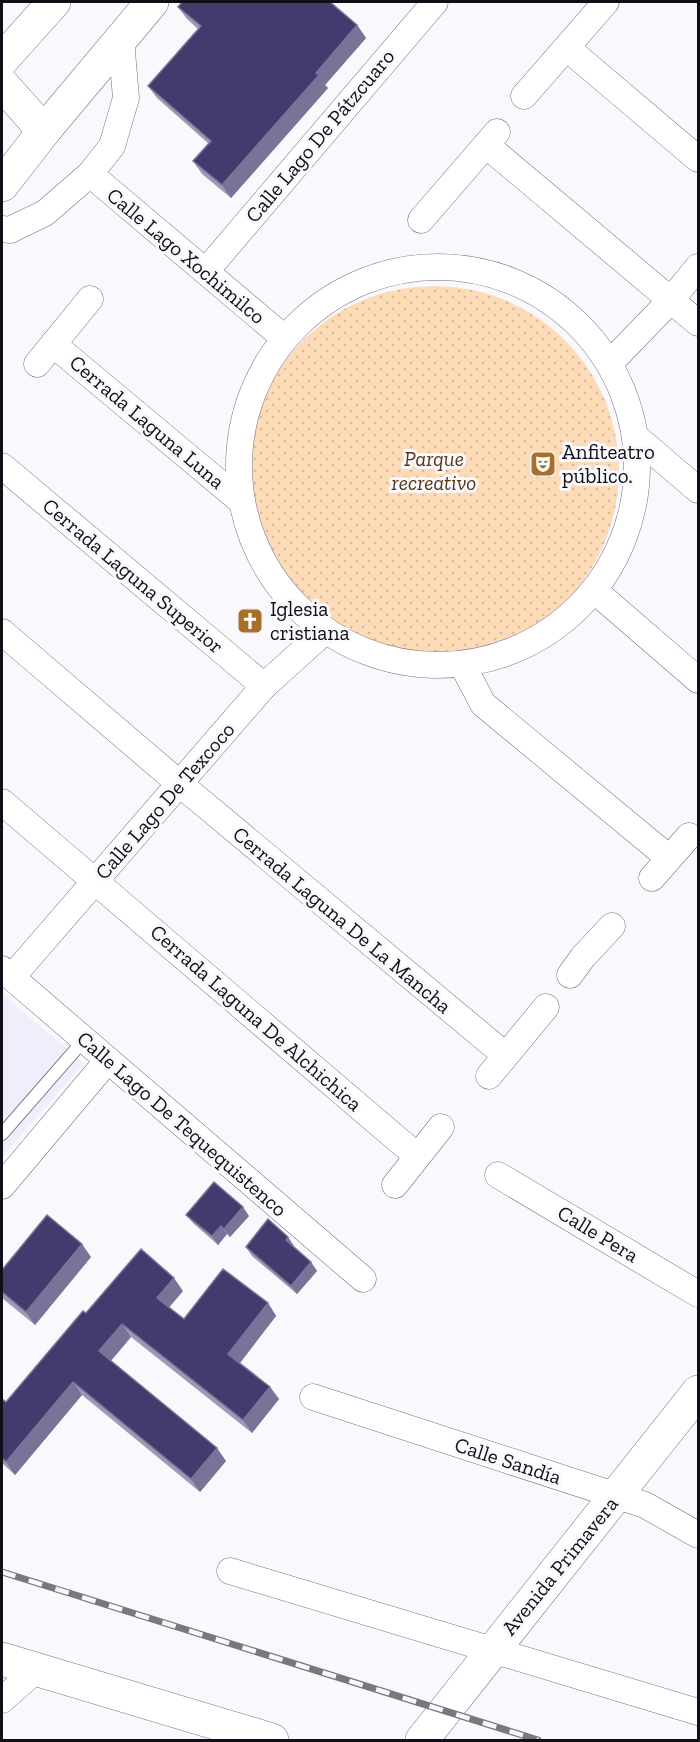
<svg xmlns="http://www.w3.org/2000/svg" width="700" height="1742" font-family="'Zilla Slab',serif">
<defs>
<pattern id="park-dots" width="8" height="8" patternUnits="userSpaceOnUse" patternTransform="scale(1.5)"><rect width="8" height="8" fill="#fddbb7"/><path d="M2 2h.1M6 6h.1" fill="none" stroke="#d8bb9d" stroke-width="1.8" stroke-linecap="round"/></pattern>
</defs>
<rect width="100%" height="100%" fill="#f8f8fd"/>
<!-- built -->
<polygon fill="#efeffc" points="2,994 84,1063 2,1157"/>
<!-- park -->
<circle fill="url(#park-dots)" cx="434" cy="471" r="185"/>
<g fill="none" stroke-linecap="round" stroke-linejoin="round">
<!-- lane casing -->
<g stroke="#737288" stroke-width="14">
<polyline id="lane" points="2,1134 84,1040"/>
</g>
<!-- street casing -->
<g stroke="#737288" stroke-width="27">
<g id="street">
<polyline points="567,48 698,159"/>
<polyline points="524,96 606,2"/>
<polyline points="486,145 698,323"/>
<polyline points="90,174 283,337"/>
<polyline points="421,220 497,132"/>
<polyline points="2,229 10,230 45,213 90,174 112,146 126,98 121,40"/>
<circle cx="438" cy="466" r="199"/>
<polyline points="206,271 435,2"/>
<polyline points="53,344 241,501"/>
<polyline points="610,363 671,300 698,267"/>
<polyline points="37,364 90,299"/>
<polyline points="636,437 698,490"/>
<polyline points="2,466 264,686"/>
<polyline points="595,591 698,680"/>
<polyline points="2,632 180,784 505,1055"/>
<polyline points="462,664 483,704 669,858"/>
<polyline points="2,802 417,1156"/>
<polyline points="652,878 689,836"/>
<polyline points="2,969 363,1279"/>
<polyline points="570,975 583,957 612,926"/>
<polyline points="12,977 264,686 325,631"/>
<polyline points="489,1076 546,1007"/>
<polyline points="498,1175 698,1294"/>
<polyline points="395,1185 441,1127"/>
<polyline points="2,1186 108,1060"/>
<polyline points="313,1397 645,1505 698,1535"/>
<polyline points="230,1571 698,1712"/>
<polyline points="2,1700 36,1670"/>
</g>
</g>
<!-- secondary casing -->
<g stroke="#737288" stroke-width="34">
<g id="secondary">
<polyline points="2,60 54,2"/>
<polyline points="2,84 44,131"/>
<polyline points="2,185 44,131 152,2"/>
<polyline points="2,1659 272,1740"/>
<polyline points="422,1740 698,1392"/>
</g>
</g>
<!-- lane -->
<use href="#lane" stroke="#fff" stroke-width="12"/>
<!-- street -->
<use href="#street" stroke="#fff" stroke-width="26"/>
<!-- secondary -->
<use href="#secondary" stroke="#fff" stroke-width="33"/>
<!-- rail casing -->
<g stroke="#797880" stroke-width="7">
<polyline id="rail" points="2,1572 538,1740"/>
</g>
<!-- rail -->
<use href="#rail" stroke="#f8f8fd" stroke-width="4.5" stroke-dasharray="14" stroke-linecap="butt"/>
</g>
<!-- wall -->
<g fill="#9c9ab5">
<polygon points="178,7 357,25 366,38 325,85 328,88 231,198 202,174 193,161 209,144 157,98 148,86 198,29 187,19"/>
<polygon points="186,1215 249,1216 230,1237 227,1234 218,1245 193,1223"/>
<polygon points="294,1246 293,1247 317,1271 297,1294 252,1256 246,1247"/>
<polygon points="91,1257 35,1325 2,1298 2,1270"/>
<polygon points="183,1291 169,1307 184,1319 268,1303 276,1316 239,1363 270,1387 279,1399 252,1433 131,1337 111,1361 226,1461 200,1492 82,1395 15,1475 2,1463 2,1399 6,1402 86,1313"/>
</g>
<!-- shaded-wall -->
<g fill="#787498">
<polygon points="357,25 366,38 325,85 328,88 231,198 222,185 316,73"/>
<polygon points="243,1207 249,1216 230,1237 224,1229"/>
<polygon points="221,1226 227,1234 218,1245 212,1236"/>
<polygon points="288,1237 294,1246 292,1249 286,1240"/>
<polygon points="82,1244 91,1257 35,1325 26,1312"/>
<polygon points="311,1262 317,1271 297,1294 291,1286"/>
<polygon points="174,1278 183,1291 166,1311 157,1298"/>
<polygon points="268,1303 276,1316 237,1367 228,1354"/>
<polygon points="122,1324 131,1337 108,1364 99,1351"/>
<polygon points="73,1382 82,1395 15,1475 6,1462"/>
<polygon points="270,1387 279,1399 252,1433 243,1420"/>
<polygon points="217,1448 226,1461 200,1492 191,1479"/>
</g>
<!-- building -->
<g fill="#413c6d" stroke="#787498" stroke-width="1.5">
<polygon points="182,2 330,2 357,25 316,73 319,75 222,185 193,161 211,141 148,86 201,26 178,7"/>
<polygon points="214,1182 243,1207 224,1229 221,1226 212,1236 186,1215"/>
<polygon points="47,1215 82,1244 26,1312 2,1292 2,1270"/>
<polygon points="268,1219 288,1237 286,1240 311,1262 291,1286 246,1247"/>
<polygon points="141,1249 174,1278 157,1298 184,1319 223,1269 268,1303 228,1354 270,1387 243,1420 122,1324 99,1351 217,1448 191,1479 73,1382 6,1462 2,1458 2,1399 6,1402 83,1311 86,1313"/>
</g>
<!-- icons -->
<defs>
<g id="theatre-square" transform="scale(1.35)"><rect x="-9" y="-9" width="18" height="18" rx="4" fill="#a66f2a" stroke="#f8f8fd"/><path d="M-5-5.5Q0-4 5-5.5V0Q5 5 0 6Q-5 5-5 0ZM-3.3-2.5H-1v1.5H-3.3ZM1-2.5H3.3v1.5H1ZM-2.8 1Q0 5.5 2.8 1Z" fill="#fff"/></g>
<g id="church-square" transform="scale(1.35)"><rect x="-9" y="-9" width="18" height="18" rx="4" fill="#a66f2a" stroke="#f8f8fd"/><path d="M-1.2-6h2.4v3.5h3.3v2.4h-3.3V6h-2.4V-.1h-3.3v-2.4h3.3Z" fill="#fff"/></g>
</defs>
<g fill-rule="evenodd">
<use href="#theatre-square" x="543" y="464"/>
<use href="#church-square" x="250" y="621"/>
</g>
<g text-anchor="middle" stroke-width="6" stroke-linejoin="round" paint-order="stroke">
<!-- street labels -->
<g font-size="21" fill="#100f18" stroke="#f8f8fd">
<text transform="translate(320 136) rotate(-50)" y="7">Calle Lago De Pátzcuaro</text>
<text transform="translate(186 256) rotate(40)" y="7">Calle Lago Xochimilco</text>
<text transform="translate(147 422) rotate(40)" y="7">Cerrada Laguna Luna</text>
<text transform="translate(133 576) rotate(40)" y="7">Cerrada Laguna Superior</text>
<text transform="translate(165 801) rotate(-49)" y="7">Calle Lago De Texcoco</text>
<text transform="translate(342 920) rotate(40)" y="7">Cerrada Laguna De La Mancha</text>
<text transform="translate(256 1018) rotate(41)" y="7">Cerrada Laguna De Alchichica</text>
<text transform="translate(182 1124) rotate(41)" y="7">Calle Lago De Tequequistenco</text>
<text transform="translate(598 1234) rotate(31)" y="7">Calle Pera</text>
<text transform="translate(508 1461) rotate(18)" y="7">Calle Sandía</text>
<text transform="translate(560 1566) rotate(-51)" y="7">Avenida Primavera</text>
</g>
<!-- poi labels -->
<g font-size="21" fill="#100f18" stroke="#f8f8fd" text-anchor="start">
<text x="562" y="459">Anfiteatro<tspan x="562" dy="24">público.</tspan></text>
<text x="270" y="616">Iglesia<tspan x="270" dy="24">cristiana</tspan></text>
</g>
<!-- park labels -->
<g font-size="21" font-style="italic" fill="#553711" stroke="#f8f8fd">
<text x="434" y="466">Parque<tspan x="434" dy="24">recreativo</tspan></text>
</g>
</g>
<!-- border -->
<rect width="700" height="1742" fill="none" stroke="#100f18" stroke-width="6"/>
</svg>
